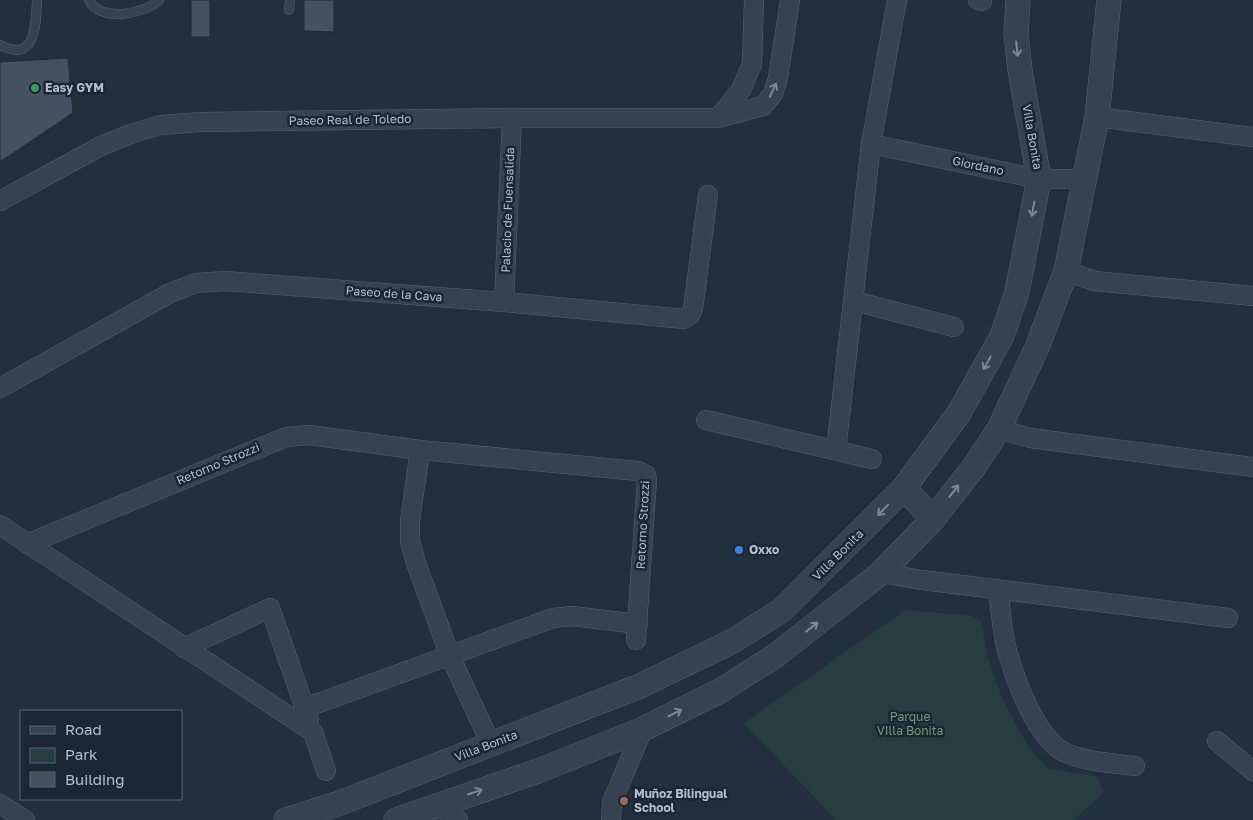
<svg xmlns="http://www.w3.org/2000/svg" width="1253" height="820" font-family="'Golos Text',sans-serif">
<rect width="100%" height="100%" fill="#242f3e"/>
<!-- green -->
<polygon fill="#263c3f" points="905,610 972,616 981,621 987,655 1002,698 1029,748 1049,769 1097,776 1104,792 1074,820 836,820 744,723"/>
<!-- building -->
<g fill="#455162" stroke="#1f2835">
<rect x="191" y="0" width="19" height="37"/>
<polygon points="304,0 334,0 334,32 304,31"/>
<polygon points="68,58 73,113 0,162 0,62"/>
</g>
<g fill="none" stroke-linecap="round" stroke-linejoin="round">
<!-- service casing -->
<g stroke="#565f6c" stroke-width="10">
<g id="service">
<path d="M 89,0 C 99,22 144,15 159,0"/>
<polyline points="289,10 290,0"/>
<path d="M 0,45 C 36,64 36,24 37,0"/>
</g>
</g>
<!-- minor casing -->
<g stroke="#565f6c" stroke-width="20">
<g id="minor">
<polyline points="978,0 982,1"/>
<polyline points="1097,117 1253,137"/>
<polyline points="718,118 741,90 752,64 754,0"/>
<polyline points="871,144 1039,179 1085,179"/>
<polyline points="0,201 101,146 133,133 161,125 201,122 512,118 718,118 763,106 773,94 778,78 790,0"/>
<polyline points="1066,271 1094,281 1253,296"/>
<polyline points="854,301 954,327"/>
<polyline points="504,302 512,118"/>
<polyline points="0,388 170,293 196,283 225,281 504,302 684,319 690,315 693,309 708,195"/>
<polyline points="706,420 872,459"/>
<polyline points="999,429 1030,438 1253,467"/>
<polyline points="420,450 410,521 410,541 416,563 450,656 491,744"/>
<polyline points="836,450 871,144 897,0"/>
<polyline points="0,525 313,732 326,771"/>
<polyline points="27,544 286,437 309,435 420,450 638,471 646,475 647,479 636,640"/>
<polyline points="881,573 922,580 1228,618"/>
<path d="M 998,590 C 1001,610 1002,634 1008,654 C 1016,682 1037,738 1064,752 C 1085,762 1112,763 1135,766"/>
<polyline points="184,648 270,608 309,720"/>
<polyline points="305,708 553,618 572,616 638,624"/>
<polyline points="1217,741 1253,771"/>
<polyline points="0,804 25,820"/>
<polyline points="438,805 458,820"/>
<polyline points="611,820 612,802 643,729"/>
</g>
</g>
<!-- tertiary casing -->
<g stroke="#565f6c" stroke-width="25">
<g id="tertiary">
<polyline points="904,488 933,519"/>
<polyline points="286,820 340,803 640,686 733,641 782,610 904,488 959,413 1002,336 1017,292 1039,179 1020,70 1016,34 1018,0"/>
<polyline points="396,820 538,771 643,729 720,691 775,656 881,573 933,519 974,467 999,429 1038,345 1066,271 1097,117 1109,0"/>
</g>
</g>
<!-- service -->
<use href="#service" stroke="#38414e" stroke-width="9"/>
<!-- minor -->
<use href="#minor" stroke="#38414e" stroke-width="19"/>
<!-- tertiary -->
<use href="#tertiary" stroke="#38414e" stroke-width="24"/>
</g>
<!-- one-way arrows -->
<defs><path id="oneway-shaft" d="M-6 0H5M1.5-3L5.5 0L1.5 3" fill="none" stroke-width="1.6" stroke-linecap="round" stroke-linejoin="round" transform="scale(1.25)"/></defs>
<g stroke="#7c8592">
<use href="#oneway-shaft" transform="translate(1017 49) rotate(84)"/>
<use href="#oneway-shaft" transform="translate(773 90) rotate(-65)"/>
<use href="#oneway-shaft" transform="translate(1033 209) rotate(100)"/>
<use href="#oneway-shaft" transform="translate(987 363) rotate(119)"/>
<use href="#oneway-shaft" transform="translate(954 491) rotate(-52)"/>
<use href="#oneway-shaft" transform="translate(883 510) rotate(134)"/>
<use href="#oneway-shaft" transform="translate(812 627) rotate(-38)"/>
<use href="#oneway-shaft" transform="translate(675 713) rotate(-27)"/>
<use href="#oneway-shaft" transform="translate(475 792) rotate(-19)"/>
</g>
<!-- markers -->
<circle fill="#2e9e5b" stroke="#1d2633" stroke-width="2" cx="35" cy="88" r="5"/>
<circle fill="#3f7fe0" stroke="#1d2633" stroke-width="2" cx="739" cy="550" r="5"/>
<circle fill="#8d6e63" stroke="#1d2633" stroke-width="2" cx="624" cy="801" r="5"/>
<g text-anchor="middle" stroke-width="5" stroke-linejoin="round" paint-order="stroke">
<!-- poi labels -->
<g font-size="12" font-weight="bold" fill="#b4bcc9" stroke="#1d2633" text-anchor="start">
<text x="45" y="92">Easy GYM</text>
<text x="749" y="554">Oxxo</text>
<text x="634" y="798">Muñoz Bilingual<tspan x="634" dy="14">School</tspan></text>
</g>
<!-- street labels -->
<g font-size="12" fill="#b4bcc9" stroke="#1d2633">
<text transform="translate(350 120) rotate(-1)" y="4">Paseo Real de Toledo</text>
<text transform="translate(1032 137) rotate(80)" y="4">Villa Bonita</text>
<text transform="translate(978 166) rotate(12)" y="4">Giordano</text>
<text transform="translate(508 210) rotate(-88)" y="4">Palacio de Fuensalida</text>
<text transform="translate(394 294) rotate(4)" y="4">Paseo de la Cava</text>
<text transform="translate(218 464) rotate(-23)" y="4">Retorno Strozzi</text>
<text transform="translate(643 525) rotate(-87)" y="4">Retorno Strozzi</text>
<text transform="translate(838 555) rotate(-45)" y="4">Villa Bonita</text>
<text transform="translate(486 746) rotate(-21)" y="4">Villa Bonita</text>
</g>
<!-- park labels -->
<g font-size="12" fill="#6b9a76" stroke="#1d2633">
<text x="910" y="721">Parque<tspan x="910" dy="14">VIlla Bonita</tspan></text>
</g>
</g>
<!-- legend -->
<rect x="20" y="710" width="162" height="90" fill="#1d2633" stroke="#59626f"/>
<rect x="30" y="726" width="25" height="8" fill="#38414e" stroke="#59626f"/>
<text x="65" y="735" font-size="15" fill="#b4bcc9">Road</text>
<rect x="30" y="748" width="25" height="15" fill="#263c3f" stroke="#59626f"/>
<text x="65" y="760" font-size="15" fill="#b4bcc9">Park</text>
<rect x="30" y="772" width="25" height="15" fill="#455162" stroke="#59626f"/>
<text x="65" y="785" font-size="15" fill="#b4bcc9">Building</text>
</svg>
